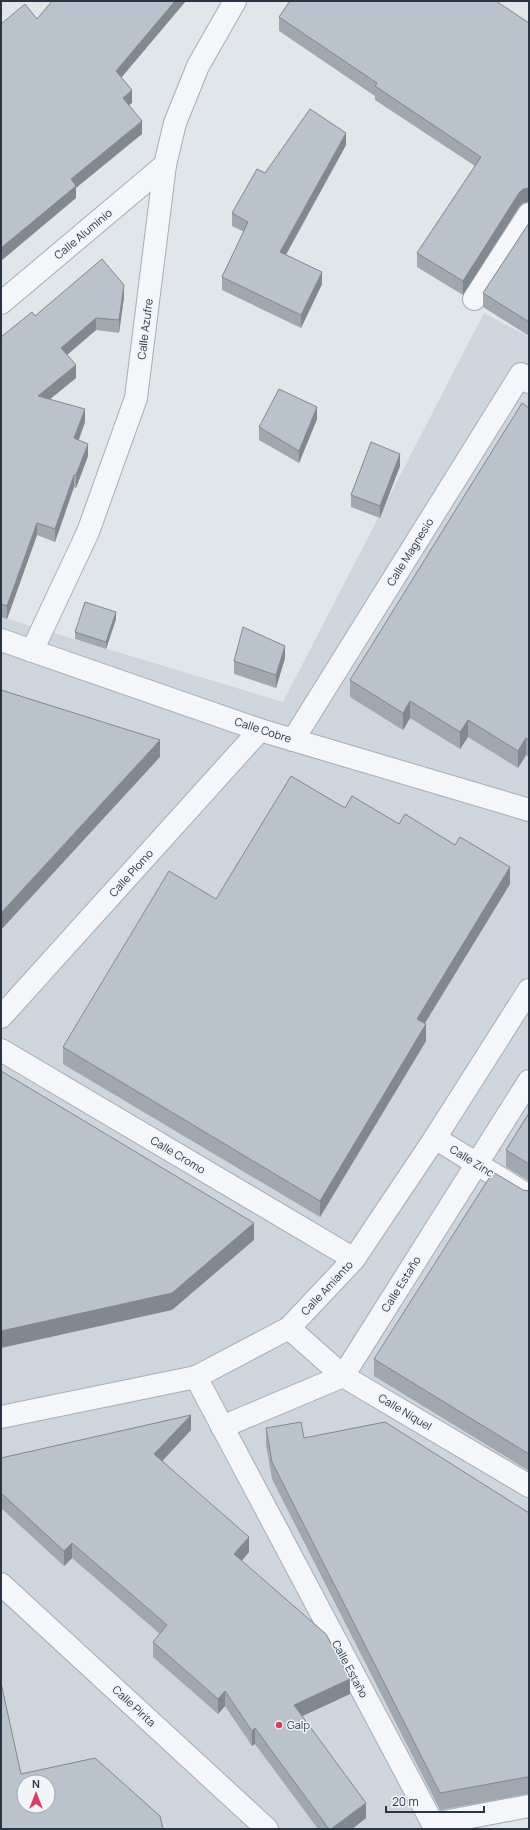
<svg xmlns="http://www.w3.org/2000/svg" width="530" height="1830" font-family="Manrope,sans-serif">
<rect width="100%" height="100%" fill="#e1e6eb"/>
<!-- built -->
<path fill="#cfd5dd" fill-rule="evenodd" d="M 484,313 L 529,337 L 529,1818 L 475,1829 L 1,1829 L 1,617 L 283,702 ZM 24,1782 L 48,1782 L 48,1806 L 24,1806 Z"/>
<g fill="none" stroke-linecap="round" stroke-linejoin="round">
<!-- minor casing -->
<g stroke="#a5adb6" stroke-width="24">
<g id="minor">
<polyline points="474,299 529,214"/>
<polyline points="1,303 165,165"/>
<polyline points="1,640 260,730 529,810"/>
<polyline points="32,651 88,532 136,398 165,165 175,123 198,66 235,1"/>
<polyline points="293,740 521,374 529,382"/>
<polyline points="1,1017 260,730"/>
<polyline points="1,1050 354,1259"/>
<polyline points="435,1138 529,1196"/>
<polyline points="289,1328 343,1376 529,1486"/>
<polyline points="196,1377 433,1824 529,1806"/>
<polyline points="1,1417 196,1377 289,1328 354,1259 435,1138 529,990"/>
<polyline points="222,1427 343,1376 529,1081"/>
<polyline points="1,1584 267,1829"/>
</g>
</g>
<!-- minor -->
<use href="#minor" stroke="#f4f6f9" stroke-width="22"/>
</g>
<!-- wall -->
<g fill="#a0a7af">
<polygon points="279,17 529,23 529,202 523,203 519,207 463,295 417,267 417,253 475,166 375,100 375,96 279,31"/>
<polygon points="346,145 286,255 322,284 301,328 222,290 222,277 244,232 232,226 232,213 265,173"/>
<polygon points="529,223 529,336 483,307 483,293"/>
<polygon points="124,297 119,333 96,330 67,355 76,378 49,399 85,422 79,440 88,456 76,488 74,487 55,542 37,535 7,619 1,617 1,337 35,316"/>
<polygon points="529,408 529,757 526,755 518,768 468,737 460,749 410,718 403,730 350,697 350,680"/>
<polygon points="317,419 299,463 259,440 259,427"/>
<polygon points="400,466 380,518 351,507 351,495"/>
<polygon points="116,619 106,649 75,639 75,632"/>
<polygon points="285,658 276,688 234,674 234,661"/>
<polygon points="345,808 399,824 510,884 425,1023 426,1041 320,1217 63,1064 63,1047 216,899"/>
<polygon points="529,1113 529,1181 506,1167 506,1150"/>
<polygon points="523,1190 529,1191 529,1471 374,1376 374,1359"/>
<polygon points="266,1428 304,1438 529,1513 529,1794 527,1794 440,1810 272,1479 266,1445"/>
<polygon points="191,1430 162,1461 249,1552 241,1561 350,1694 302,1716 366,1818 352,1829 318,1829 255,1744 252,1746 225,1706 218,1714 153,1657 153,1642 160,1634 72,1558 64,1566 1,1508 1,1458"/>
</g>
<!-- shaded-wall -->
<g fill="#82888f">
<polygon points="175,1 186,1 116,84 116,71"/>
<polygon points="132,90 132,103 123,110 123,98"/>
<polygon points="142,121 142,134 76,188 76,198 1,261 1,248 71,179"/>
<polygon points="346,133 346,145 280,265 280,252"/>
<polygon points="529,188 529,202 523,203 519,207 463,295 463,281 519,193 523,189"/>
<polygon points="322,272 322,284 301,328 301,315"/>
<polygon points="124,285 124,297 119,333 119,320"/>
<polygon points="96,318 96,330 61,360 61,348"/>
<polygon points="76,365 76,378 38,409 38,396"/>
<polygon points="317,407 317,419 299,463 299,451"/>
<polygon points="85,409 85,422 74,451 74,438"/>
<polygon points="88,444 88,456 76,488 76,475"/>
<polygon points="400,454 400,466 380,518 380,506"/>
<polygon points="74,475 74,487 55,542 55,529"/>
<polygon points="37,523 37,535 7,619 7,606"/>
<polygon points="116,612 116,619 106,649 106,642"/>
<polygon points="285,646 285,658 276,688 276,675"/>
<polygon points="410,701 410,718 403,730 403,713"/>
<polygon points="468,720 468,737 460,749 460,732"/>
<polygon points="526,738 526,755 518,768 518,751"/>
<polygon points="160,740 160,757 1,930 1,913"/>
<polygon points="510,867 510,884 417,1036 417,1019"/>
<polygon points="426,1024 426,1041 320,1217 320,1201"/>
<polygon points="254,1223 254,1240 172,1310 1,1348 1,1331"/>
<polygon points="191,1415 191,1430 154,1470 154,1454"/>
<polygon points="249,1537 249,1552 234,1570 234,1554"/>
<polygon points="72,1543 72,1558 64,1566 64,1551"/>
<polygon points="350,1679 350,1694 294,1720 294,1705"/>
<polygon points="225,1691 225,1706 218,1714 218,1699"/>
<polygon points="255,1728 255,1744 252,1746 252,1731"/>
<polygon points="366,1803 366,1818 352,1829 331,1829"/>
</g>
<!-- building -->
<g fill="#bac2cc" stroke="#82888f" fill-rule="evenodd">
<polygon points="52,1 175,1 116,71 132,90 123,98 142,121 71,179 76,186 1,248 1,24 25,4 37,19"/>
<polygon points="290,1 496,1 529,23 529,188 523,189 519,193 463,281 417,253 481,157 375,86 377,83 279,17"/>
<polygon points="310,109 346,133 280,252 322,272 301,315 222,277 248,222 232,213 257,169 265,173"/>
<polygon points="529,223 529,322 483,293"/>
<polygon points="102,259 124,285 119,320 96,318 61,348 76,365 38,396 85,409 74,438 88,444 76,475 74,475 55,529 37,523 7,606 1,604 1,337 32,312 35,316"/>
<polygon points="279,389 317,407 299,451 259,427"/>
<polygon points="522,403 529,408 529,740 526,738 518,751 468,720 460,732 410,701 403,713 350,680"/>
<polygon points="371,442 400,454 380,506 351,495"/>
<polygon points="85,602 116,612 106,642 75,632"/>
<polygon points="243,627 285,646 276,675 234,661"/>
<polygon points="1,690 160,740 1,913"/>
<polygon points="291,776 345,808 352,796 399,824 405,814 455,845 460,837 510,867 417,1019 426,1024 320,1201 63,1047 169,871 216,899"/>
<polygon points="1,1071 254,1223 172,1293 1,1331"/>
<polygon points="529,1113 529,1164 506,1150"/>
<polygon points="493,1172 523,1190 529,1191 529,1454 374,1359"/>
<polygon points="191,1415 154,1454 249,1537 234,1554 326,1634 350,1679 294,1705 366,1803 331,1829 329,1829 255,1728 252,1731 225,1691 218,1699 153,1642 167,1625 72,1543 64,1551 1,1493 1,1458"/>
<polygon points="301,1422 304,1438 385,1422 529,1513 529,1777 527,1777 440,1793 272,1462 266,1428"/>
<path d="M 1,1683 L 21,1774 L 95,1758 L 160,1816 L 163,1829 L 1,1829 ZM 24,1782 L 48,1782 L 48,1806 L 24,1806 Z"/>
</g>
<!-- markers -->
<circle fill="#dc3a61" stroke="#f1f5f8" stroke-width="1.5" cx="279" cy="1725" r="4"/>
<g text-anchor="middle" stroke-width="3" stroke-linejoin="round" paint-order="stroke">
<!-- street labels -->
<g font-size="11" fill="#273545" stroke="#f1f5f8">
<text transform="translate(83 234) rotate(-40)" y="4">Calle Aluminio</text>
<text transform="translate(145 329) rotate(-83)" y="4">Calle Azufre</text>
<text transform="translate(410 552) rotate(-58)" y="4">Calle Magnesio</text>
<text transform="translate(263 730) rotate(18)" y="4">Calle Cobre</text>
<text transform="translate(131 873) rotate(-48)" y="4">Calle Plomo</text>
<text transform="translate(178 1155) rotate(31)" y="4">Calle Cromo</text>
<text transform="translate(472 1161) rotate(32)" y="4">Calle Zinc</text>
<text transform="translate(401 1284) rotate(-58)" y="4">Calle Estaño</text>
<text transform="translate(327 1288) rotate(-47)" y="4">Calle Amianto</text>
<text transform="translate(405 1412) rotate(31)" y="4">Calle Níquel</text>
<text transform="translate(350 1669) rotate(62)" y="4">Calle Estaño</text>
<text transform="translate(134 1706) rotate(43)" y="4">Calle Pirita</text>
</g>
<!-- poi labels -->
<g font-size="11" fill="#273545" stroke="#f1f5f8" text-anchor="start">
<text x="287" y="1729">Galp</text>
</g>
</g>
<!-- border -->
<rect width="530" height="1830" fill="none" stroke="#273545" stroke-width="4"/>
<!-- north arrow -->
<g transform="translate(36 1794)"><circle r="19" fill="#f1f5f8" stroke="#a0a8b0"/>
<path d="M0-3L7 15L0 10L-7 15Z" fill="#dc3a61"/>
<text y="-6" font-size="11" font-weight="bold" text-anchor="middle" fill="#273545">N</text>
</g>
<!-- scale -->
<path d="M386 1806v6h98v-6" fill="none" stroke="#273545" stroke-width="2"/>
<text x="392" y="1806" font-size="12" fill="#273545" stroke="#f1f5f8" stroke-width="3" paint-order="stroke">20 m</text>
</svg>
